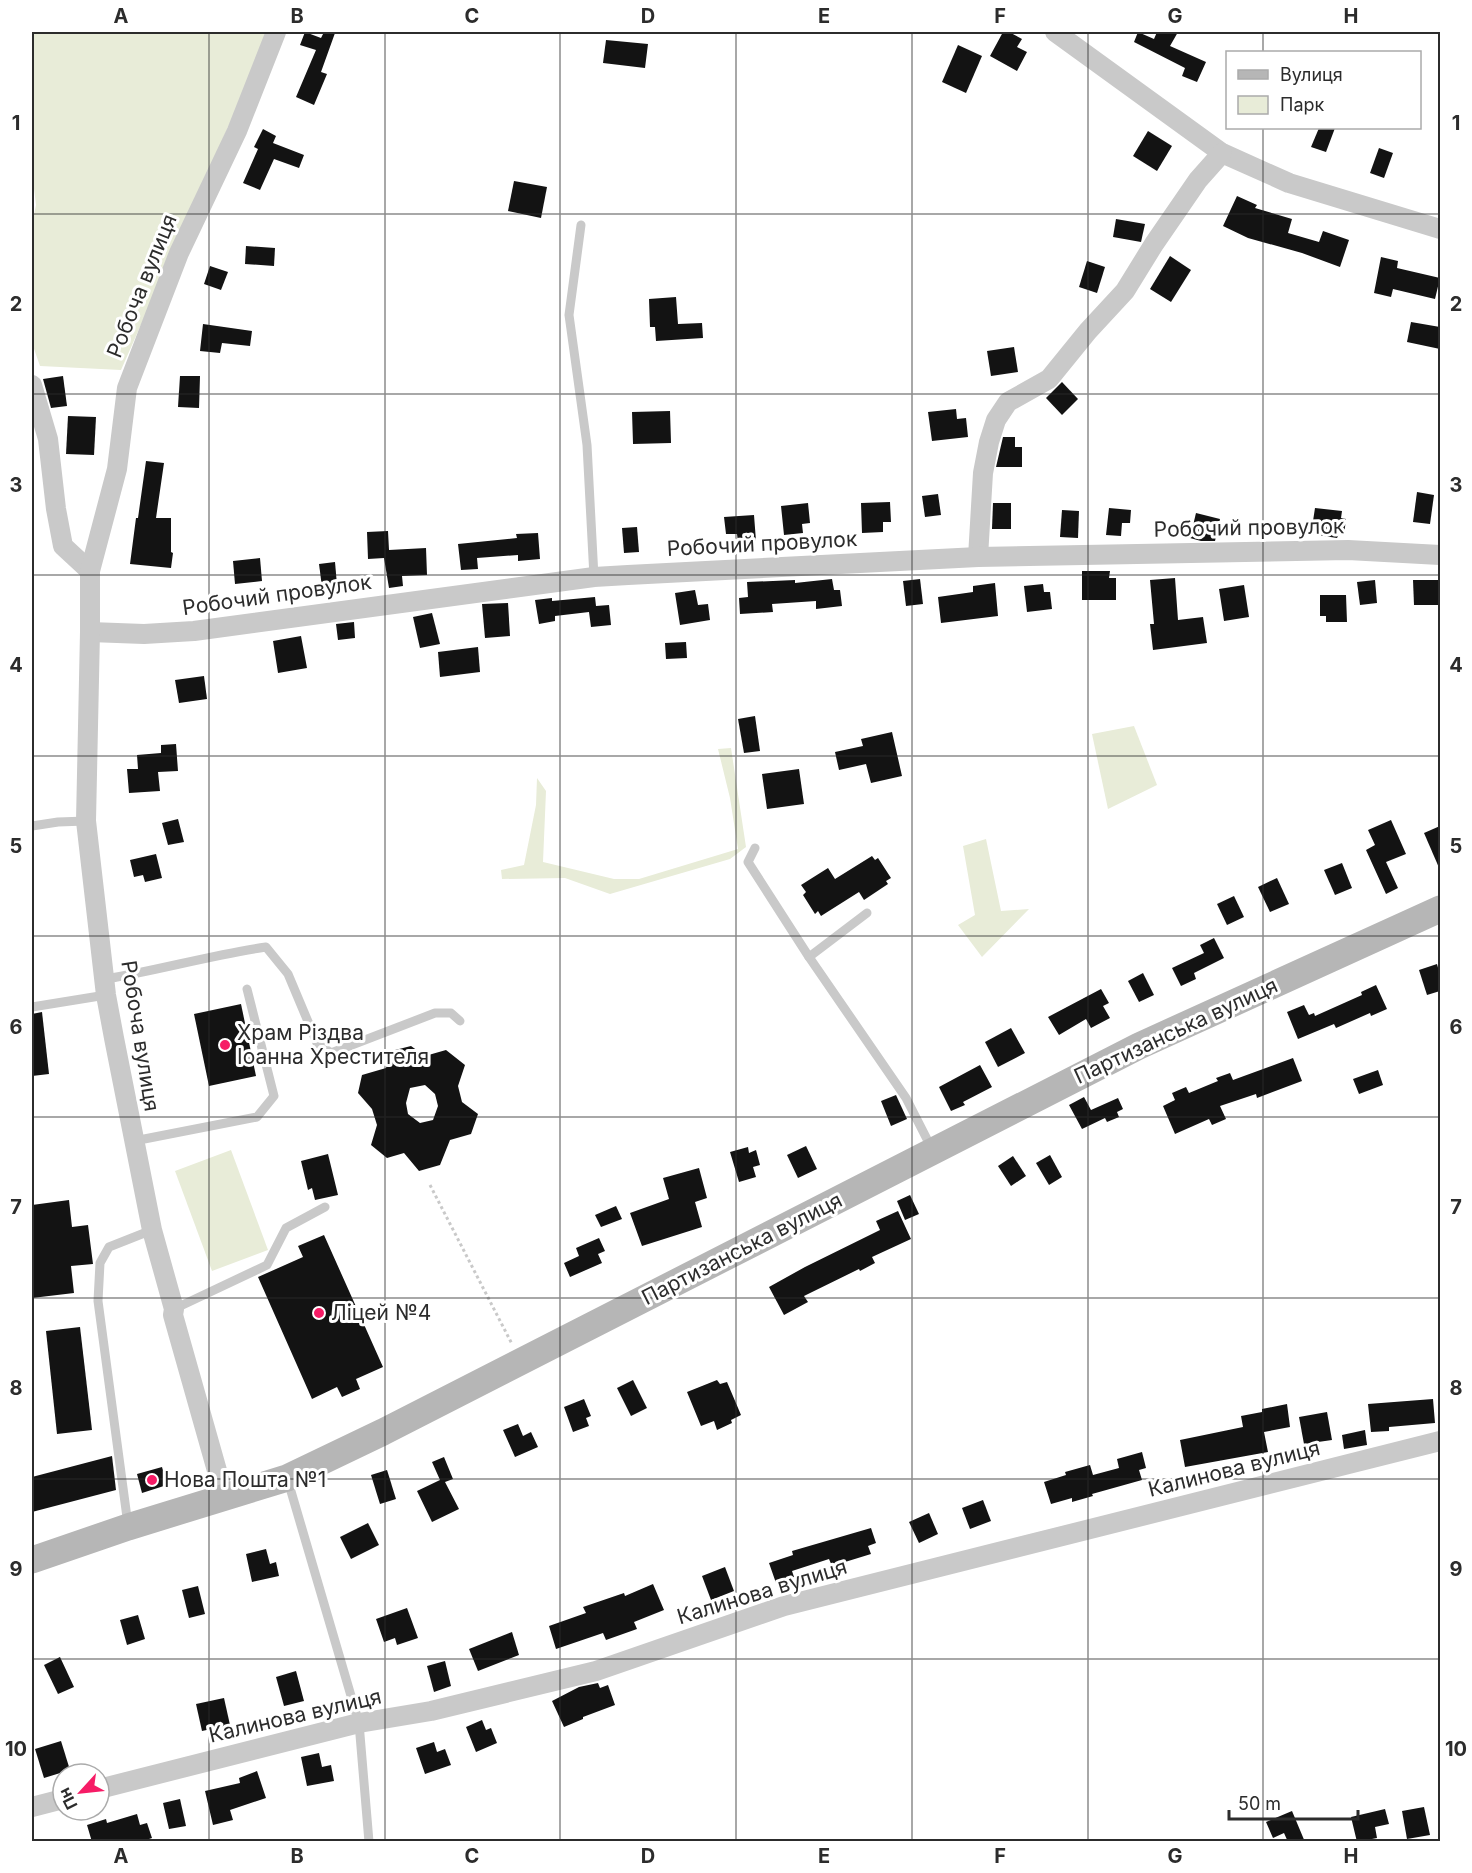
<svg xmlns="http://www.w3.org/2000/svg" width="1472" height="1873" font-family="Inter,sans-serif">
<rect width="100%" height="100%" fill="#fff"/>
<!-- green -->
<g fill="#e8ecd8">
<polygon points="32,32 268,32 248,82 121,370 40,366 32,343 32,224 36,205 32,172"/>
<polygon points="1134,726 1157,785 1108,809 1092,734"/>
<polygon points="731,748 746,847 730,859 610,894 565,878 502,879 501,870 524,865 536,805 537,778 546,791 543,862 614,879 639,879 738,849 730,798 718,749"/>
<polygon points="986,839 1001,911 1029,909 982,957 958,925 975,915 963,846"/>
<polygon points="231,1150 268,1250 212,1271 175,1171"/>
</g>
<!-- building -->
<g fill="#131313" fill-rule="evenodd">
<polygon points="305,32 321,38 324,32 335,33 321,72 327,74 314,105 296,97 316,50 300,45"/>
<polygon points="1003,32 1009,32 1022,39 1017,47 1027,52 1017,71 990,56"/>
<polygon points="1138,32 1154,39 1157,32 1178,32 1170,46 1206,62 1197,82 1182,76 1185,68 1134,42"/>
<polygon points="606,40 648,44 645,68 603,63"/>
<polygon points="958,45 982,56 966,93 942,82"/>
<polygon points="1319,128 1335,128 1326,152 1311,147"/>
<polygon points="263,129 276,136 273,143 304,155 299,168 274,159 260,190 243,183 258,149 254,147"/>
<polygon points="1148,131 1172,146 1157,171 1133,156"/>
<polygon points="1379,148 1393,153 1384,178 1370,173"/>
<polygon points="514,181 547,187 541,218 508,211"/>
<polygon points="1237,196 1257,205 1255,208 1292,219 1288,233 1319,242 1323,231 1349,240 1340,267 1302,253 1248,238 1223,226"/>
<polygon points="1116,219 1145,224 1141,242 1113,237"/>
<polygon points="246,246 275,248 274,266 245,264"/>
<polygon points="1170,256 1191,270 1171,302 1150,289"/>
<polygon points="1381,257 1398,261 1397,268 1440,278 1435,299 1393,289 1391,297 1374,293"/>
<polygon points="1087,261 1105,267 1097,293 1079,287"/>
<polygon points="210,266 228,272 221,290 204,284"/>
<polygon points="676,297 678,324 702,323 703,338 656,341 655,327 650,327 649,299"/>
<polygon points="1411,322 1440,327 1440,349 1407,342"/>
<polygon points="203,324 252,331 250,346 222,343 220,353 200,351"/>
<polygon points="1014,347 1018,372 991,376 987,351"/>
<polygon points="63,376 67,406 51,408 43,379"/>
<polygon points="180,376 200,376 199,408 178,407"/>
<polygon points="1062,382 1078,399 1062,415 1046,398"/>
<polygon points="956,409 957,419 966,418 968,437 932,441 928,412"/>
<polygon points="670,411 671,443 633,444 632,412"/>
<polygon points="68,416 96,417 94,455 66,454"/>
<polygon points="1003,437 1015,437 1015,447 1022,447 1022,467 996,467"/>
<polygon points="146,461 164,463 156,518 171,518 171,552 173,553 171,568 130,564 136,518 138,518"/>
<polygon points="1417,492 1434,495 1430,524 1413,522"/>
<polygon points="938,494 941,515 925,517 922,496"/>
<polygon points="890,502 891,522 883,522 883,532 862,533 861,503"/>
<polygon points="808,503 810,523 802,524 803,533 784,535 781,506"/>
<polygon points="993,503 1011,503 1011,529 992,529"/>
<polygon points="1109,508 1131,510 1130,523 1122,523 1121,536 1106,535"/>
<polygon points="1315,508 1342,511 1341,518 1346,519 1344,535 1339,534 1337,538 1311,534"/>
<polygon points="1062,510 1079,511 1078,538 1060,537"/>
<polygon points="1196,513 1220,519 1215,541 1201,541 1190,538"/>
<polygon points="754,515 756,541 738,542 737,534 726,534 724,517"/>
<polygon points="637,527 639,552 624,553 622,528"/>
<polygon points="388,531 389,550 426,548 427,575 402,576 403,586 389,588 384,558 368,559 367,532"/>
<polygon points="538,533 540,559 518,561 518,555 477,558 478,569 461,570 458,544 517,538 516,534"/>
<polygon points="260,558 262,581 235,584 233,561"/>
<polygon points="335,562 337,585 322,587 319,564"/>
<polygon points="1082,571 1110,571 1109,578 1116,578 1116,600 1082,600"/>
<polygon points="1175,578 1178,620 1203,617 1207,643 1153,650 1150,624 1154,624 1150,580"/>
<polygon points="832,579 834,590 840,590 842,606 816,609 816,601 772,604 773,612 740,614 739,598 748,597 747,582 795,580 795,583"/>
<polygon points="920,579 923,604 906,606 903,581"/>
<polygon points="1375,580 1377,603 1360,605 1357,582"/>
<polygon points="1413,580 1438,580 1439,605 1414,605"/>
<polygon points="995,583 998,616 941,623 938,597 973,592 973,586"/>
<polygon points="1043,584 1044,592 1050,592 1052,609 1027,612 1024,586"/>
<polygon points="1244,585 1249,617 1224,621 1219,589"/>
<polygon points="695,590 698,605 708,604 710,620 680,625 675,593"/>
<polygon points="1320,595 1346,595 1347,622 1326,622 1326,616 1320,616"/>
<polygon points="595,597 596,606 609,605 611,625 591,627 589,612 555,616 555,621 539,624 535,600 552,598 552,601"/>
<polygon points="508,603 510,636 485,638 482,604"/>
<polygon points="432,613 440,644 420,648 413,617"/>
<polygon points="354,622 355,638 338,640 336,624"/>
<polygon points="301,636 307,668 278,673 273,641"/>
<polygon points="686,642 687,658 666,659 665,643"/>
<polygon points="478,647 480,672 440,677 438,652"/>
<polygon points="204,676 207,699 179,703 175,680"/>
<polygon points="755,716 760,751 744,753 738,719"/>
<polygon points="892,732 902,776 871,783 866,764 839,770 835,752 863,746 861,739"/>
<polygon points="176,744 178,771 158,772 160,791 129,793 127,769 138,769 137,755 161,753 161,745"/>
<polygon points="799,769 804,804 767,809 762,774"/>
<polygon points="178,819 184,842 168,845 162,823"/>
<polygon points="1391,820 1406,854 1386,862 1398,888 1386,894 1366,850 1375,845 1368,830"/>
<polygon points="1440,826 1440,870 1424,833"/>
<polygon points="156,854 162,878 145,882 143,875 134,877 130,860"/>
<polygon points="872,856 875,860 878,858 891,878 886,881 888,884 864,900 859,892 821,916 818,911 815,914 803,895 806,892 801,885 828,868 835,879"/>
<polygon points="1342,863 1352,888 1335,895 1324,870"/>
<polygon points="1277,878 1289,904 1270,912 1258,887"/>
<polygon points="1234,896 1244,917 1227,925 1217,904"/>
<polygon points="1214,938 1224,958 1194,973 1196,979 1181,986 1172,968 1204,953 1200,945"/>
<polygon points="1437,964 1440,975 1440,991 1427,995 1419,970"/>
<polygon points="1143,973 1154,995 1139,1002 1128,981"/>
<polygon points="1376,985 1387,1009 1371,1016 1370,1013 1336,1028 1334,1024 1298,1039 1287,1012 1304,1005 1309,1015 1314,1013 1315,1016 1362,995 1361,992"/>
<polygon points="1101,989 1109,1003 1103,1006 1110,1018 1091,1028 1086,1019 1059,1035 1048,1017"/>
<polygon points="241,1004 256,1076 209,1086 194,1014"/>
<polygon points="42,1012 49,1074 32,1076 32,1014"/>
<polygon points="1011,1028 1025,1053 998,1067 985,1042"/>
<path d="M 411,1046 L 425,1056 L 446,1050 L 465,1065 L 458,1086 L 462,1102 L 478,1114 L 471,1134 L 450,1140 L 440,1165 L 419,1171 L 404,1153 L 387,1158 L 371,1145 L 377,1125 L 372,1109 L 358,1093 L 362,1075 L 386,1068 L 391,1051 ZM 425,1085 L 435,1094 L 438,1106 L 433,1120 L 420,1123 L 408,1114 L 406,1103 L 410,1088 Z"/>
<polygon points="1293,1058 1302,1081 1257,1098 1256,1094 1220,1106 1226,1119 1212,1125 1209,1119 1175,1134 1163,1106 1175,1100 1172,1093 1186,1087 1189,1093 1218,1081 1216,1078 1230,1073 1233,1080"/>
<polygon points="980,1065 992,1087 963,1102 965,1105 951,1111 939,1087"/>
<polygon points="1378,1070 1383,1085 1359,1094 1353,1079"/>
<polygon points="896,1095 907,1119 891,1126 881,1101"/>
<polygon points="1084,1097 1091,1110 1118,1098 1123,1109 1117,1112 1119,1117 1107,1122 1105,1118 1082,1129 1069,1105"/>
<polygon points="806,1146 817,1169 798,1178 787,1155"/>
<polygon points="748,1147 749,1153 756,1150 760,1165 753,1167 756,1177 739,1182 730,1152"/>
<polygon points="328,1154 338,1195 315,1200 312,1188 308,1190 301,1161"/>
<polygon points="1050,1155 1062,1177 1049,1185 1036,1163"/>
<polygon points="1013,1156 1026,1176 1011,1186 998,1166"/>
<polygon points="699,1168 707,1198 695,1202 702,1227 642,1246 630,1213 669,1199 663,1178"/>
<polygon points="910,1195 919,1214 905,1220 897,1201"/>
<polygon points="69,1200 72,1227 88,1225 93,1264 71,1266 74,1293 32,1298 32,1281 33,1281 32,1265 32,1205"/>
<polygon points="616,1206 622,1219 601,1227 595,1215"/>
<polygon points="898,1211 911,1239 872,1257 875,1263 860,1271 859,1269 804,1296 808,1302 784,1315 769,1287 805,1267 880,1230 876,1221"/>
<polygon points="324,1235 383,1367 356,1379 360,1389 342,1397 337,1387 312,1399 258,1277 303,1257 298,1246"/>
<polygon points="599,1238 605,1251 598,1254 602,1263 570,1277 564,1263 579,1256 576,1248"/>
<polygon points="80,1327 92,1430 57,1434 46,1331"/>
<polygon points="633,1380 647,1408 631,1416 617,1388"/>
<polygon points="717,1380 720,1384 727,1382 741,1415 731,1420 732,1423 717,1430 714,1421 701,1426 687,1392"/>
<polygon points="584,1399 591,1416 586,1418 589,1426 573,1432 564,1407"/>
<polygon points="1433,1399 1435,1423 1389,1427 1389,1431 1371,1432 1368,1404"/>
<polygon points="1287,1404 1290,1427 1264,1432 1268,1452 1185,1467 1180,1440 1243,1427 1241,1416 1262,1412 1262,1409"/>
<polygon points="1327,1412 1332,1440 1304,1444 1299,1417"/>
<polygon points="518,1424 523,1436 531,1432 538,1447 515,1457 503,1430"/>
<polygon points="1365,1430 1367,1445 1344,1449 1342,1435"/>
<polygon points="1142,1452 1146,1468 1139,1470 1142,1480 1092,1494 1093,1496 1072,1502 1072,1498 1051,1504 1044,1482 1066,1475 1065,1472 1090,1465 1093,1475 1119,1468 1117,1459"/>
<polygon points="112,1456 116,1490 32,1512 32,1477"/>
<polygon points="444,1457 453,1479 445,1482 459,1509 432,1522 417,1491 440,1480 432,1462"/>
<polygon points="162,1467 167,1485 142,1493 137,1474"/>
<polygon points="387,1470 396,1499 380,1504 371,1475"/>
<polygon points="983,1500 991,1521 970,1529 962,1508"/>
<polygon points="929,1513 938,1534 919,1543 909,1522"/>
<polygon points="368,1523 379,1545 351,1559 340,1537"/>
<polygon points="871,1528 876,1543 868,1546 871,1554 832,1566 829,1559 792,1571 794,1577 776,1583 769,1563 793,1555 792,1551"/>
<polygon points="266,1549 270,1564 276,1562 279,1576 252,1582 246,1554"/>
<polygon points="725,1567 734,1591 711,1600 702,1576"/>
<polygon points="653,1584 664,1610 634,1622 637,1629 606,1640 603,1633 556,1649 549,1626 586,1613 583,1607 624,1593 625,1596"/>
<polygon points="198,1586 205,1614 189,1618 182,1590"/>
<polygon points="407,1608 418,1638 397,1645 395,1638 384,1642 376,1619"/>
<polygon points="138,1615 145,1639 127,1645 120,1620"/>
<polygon points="512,1632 519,1655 478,1671 469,1649"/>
<polygon points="60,1657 74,1687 58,1694 44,1665"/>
<polygon points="445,1661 451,1686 434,1692 427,1666"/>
<polygon points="296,1671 304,1701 284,1706 276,1677"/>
<polygon points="598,1683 600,1688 608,1685 615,1705 583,1717 583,1719 564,1727 552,1701 579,1687"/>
<polygon points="224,1698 230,1725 202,1731 196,1704"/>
<polygon points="482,1720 486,1730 491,1728 497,1743 476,1752 466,1727"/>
<polygon points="61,1741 70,1770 44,1778 35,1749"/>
<polygon points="434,1742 437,1752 445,1749 451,1765 425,1774 416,1748"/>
<polygon points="319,1753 322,1767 331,1765 334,1781 307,1786 301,1757"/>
<polygon points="257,1771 266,1798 230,1810 233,1820 213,1825 205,1791 240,1783 239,1778"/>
<polygon points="180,1799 186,1826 169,1829 163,1803"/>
<polygon points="1424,1807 1430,1835 1407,1839 1402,1811"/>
<polygon points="1385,1809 1389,1824 1375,1827 1377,1838 1357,1842 1351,1817"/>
<polygon points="1292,1811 1305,1842 1288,1842 1284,1833 1273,1838 1266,1822"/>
<polygon points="137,1814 140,1825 147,1823 152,1838 140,1842 92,1842 87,1825 106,1819 107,1823"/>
</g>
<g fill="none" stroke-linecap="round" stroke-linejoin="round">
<!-- path -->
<polyline stroke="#c9c9c9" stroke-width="3" stroke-dasharray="3 3" stroke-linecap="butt" points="430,1185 512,1344"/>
<!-- lane -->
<g stroke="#c9c9c9" stroke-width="9">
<polyline points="581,225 569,315 587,445 594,577"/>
<polyline points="32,826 58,822 86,821"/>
<polyline points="755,848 748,862 809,957 906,1098 932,1149"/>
<polyline points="809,957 867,913"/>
<path d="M 106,979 C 159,970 212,955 266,947 L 288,974 L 317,1043 L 331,1053 L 435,1013 L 451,1013 L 460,1021"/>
<polyline points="32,1007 106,995"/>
<polyline points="134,1141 257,1117 274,1096 247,989"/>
<polyline points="174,1309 267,1265 286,1228 325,1207"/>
<polyline points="288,1481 359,1723 369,1842"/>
<polyline points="128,1525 98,1301 100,1263 109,1247 152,1230"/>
</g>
<!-- street -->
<g stroke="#c9c9c9" stroke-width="20">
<polyline points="1055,32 1222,153 1289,183 1440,229"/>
<polyline points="32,385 48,439 56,509 63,546 90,571"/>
<polyline points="978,557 983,473 989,442 996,420 1008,402 1049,379 1088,331 1125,291 1154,244 1198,180 1222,153"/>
<polyline points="90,632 144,634 194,631 594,577 628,575 978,557 1348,550 1440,555"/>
<polyline points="225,1499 173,1315 174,1309 152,1230 114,1038 106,995 86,821 90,632 90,571 117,469 127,388 179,253 237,131 276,32"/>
<polyline points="99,1789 359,1723 431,1711 596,1671 784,1606 1440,1441"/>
<polyline points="32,1807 63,1799"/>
</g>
<!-- secondary -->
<polyline stroke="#b6b6b6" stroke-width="27" points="32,1560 128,1527 287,1478 383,1432 1139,1046 1440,909"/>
</g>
<!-- grid -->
<path fill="none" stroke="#2c2c2c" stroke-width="1.5" stroke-opacity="0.55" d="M 209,32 L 209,1842M 385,32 L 385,1842M 560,32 L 560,1842M 736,32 L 736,1842M 912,32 L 912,1842M 1088,32 L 1088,1842M 1263,32 L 1263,52M 1263,128 L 1263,1842M 32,214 L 1440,214M 32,394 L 1440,394M 32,575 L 1440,575M 32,756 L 1440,756M 32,936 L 1440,936M 32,1117 L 1440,1117M 32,1298 L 1440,1298M 32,1479 L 1440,1479M 32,1659 L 1440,1659"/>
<!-- markers -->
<g fill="#f61c66" stroke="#fff" stroke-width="2">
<circle cx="225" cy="1045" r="6"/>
<circle cx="319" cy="1313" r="6"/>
<circle cx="152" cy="1480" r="6"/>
</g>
<g text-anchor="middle" stroke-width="6" stroke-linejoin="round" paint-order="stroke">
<!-- street labels -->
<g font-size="21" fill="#2c2c2c" stroke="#fff">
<text transform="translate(142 286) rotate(-68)" y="7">Робоча вулиця</text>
<text transform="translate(1249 528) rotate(-1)" y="7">Робочий провулок</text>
<text transform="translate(762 544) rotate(-3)" y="7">Робочий провулок</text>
<text transform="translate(277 595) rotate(-8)" y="7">Робочий провулок</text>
<text transform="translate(1176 1031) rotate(-25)" y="7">Партизанська вулиця</text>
<text transform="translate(140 1036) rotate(81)" y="7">Робоча вулиця</text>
<text transform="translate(742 1249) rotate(-27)" y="7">Партизанська вулиця</text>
<text transform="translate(1234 1469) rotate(-14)" y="7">Калинова вулиця</text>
<text transform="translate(762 1592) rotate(-17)" y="7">Калинова вулиця</text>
<text transform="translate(295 1716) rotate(-13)" y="7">Калинова вулиця</text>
</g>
<!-- poi labels -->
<g font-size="21" fill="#2c2c2c" stroke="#fff" text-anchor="start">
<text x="237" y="1040">Храм Різдва<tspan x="237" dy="24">Іоанна Хрестителя</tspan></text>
<text x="331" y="1320">Ліцей №4</text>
<text x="164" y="1487">Нова Пошта №1</text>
</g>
</g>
<!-- border -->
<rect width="1472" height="1873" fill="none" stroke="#ffffff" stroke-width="66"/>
<!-- legend -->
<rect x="1226" y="51" width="195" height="78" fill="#ffffff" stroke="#ababab" stroke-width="1.5"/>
<rect x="1238" y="70" width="30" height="9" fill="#b6b6b6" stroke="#ababab" stroke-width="1.5"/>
<text x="1280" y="81" font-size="18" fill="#2c2c2c">Вулиця</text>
<rect x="1238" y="96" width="30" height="18" fill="#e8ecd8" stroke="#ababab" stroke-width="1.5"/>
<text x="1280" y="111" font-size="18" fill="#2c2c2c">Парк</text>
<!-- north arrow -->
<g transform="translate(81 1792) rotate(243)"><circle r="28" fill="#ffffff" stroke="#ababab" stroke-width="1.5"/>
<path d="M0-4.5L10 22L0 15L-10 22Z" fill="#f61c66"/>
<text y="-9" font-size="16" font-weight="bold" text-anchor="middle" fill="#2c2c2c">Пн</text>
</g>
<!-- scale -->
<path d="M1229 1810v9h129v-9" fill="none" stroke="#2c2c2c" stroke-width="3"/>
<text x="1238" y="1810" font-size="18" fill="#2c2c2c" stroke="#ffffff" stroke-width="4.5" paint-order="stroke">50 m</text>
<rect x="33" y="33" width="1406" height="1807" fill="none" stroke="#2c2c2c" stroke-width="2"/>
<g font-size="20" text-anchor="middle" font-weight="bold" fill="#2c2c2c">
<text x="121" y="23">A</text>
<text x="297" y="23">B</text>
<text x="472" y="23">C</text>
<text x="648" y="23">D</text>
<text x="824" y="23">E</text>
<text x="1000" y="23">F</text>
<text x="1175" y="23">G</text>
<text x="1351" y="23">H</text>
<text x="16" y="130">1</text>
<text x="1456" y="130">1</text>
<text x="16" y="311">2</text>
<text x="1456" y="311">2</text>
<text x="16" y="492">3</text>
<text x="1456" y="492">3</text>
<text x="16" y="672">4</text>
<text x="1456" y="672">4</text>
<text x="16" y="853">5</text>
<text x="1456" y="853">5</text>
<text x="16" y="1034">6</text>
<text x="1456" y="1034">6</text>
<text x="16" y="1214">7</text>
<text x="1456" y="1214">7</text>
<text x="16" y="1395">8</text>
<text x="1456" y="1395">8</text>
<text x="16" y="1576">9</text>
<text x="1456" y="1576">9</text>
<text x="16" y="1756">10</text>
<text x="1456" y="1756">10</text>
<text x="121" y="1863">A</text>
<text x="297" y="1863">B</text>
<text x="472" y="1863">C</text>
<text x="648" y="1863">D</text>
<text x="824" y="1863">E</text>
<text x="1000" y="1863">F</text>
<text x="1175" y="1863">G</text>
<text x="1351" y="1863">H</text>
</g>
</svg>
